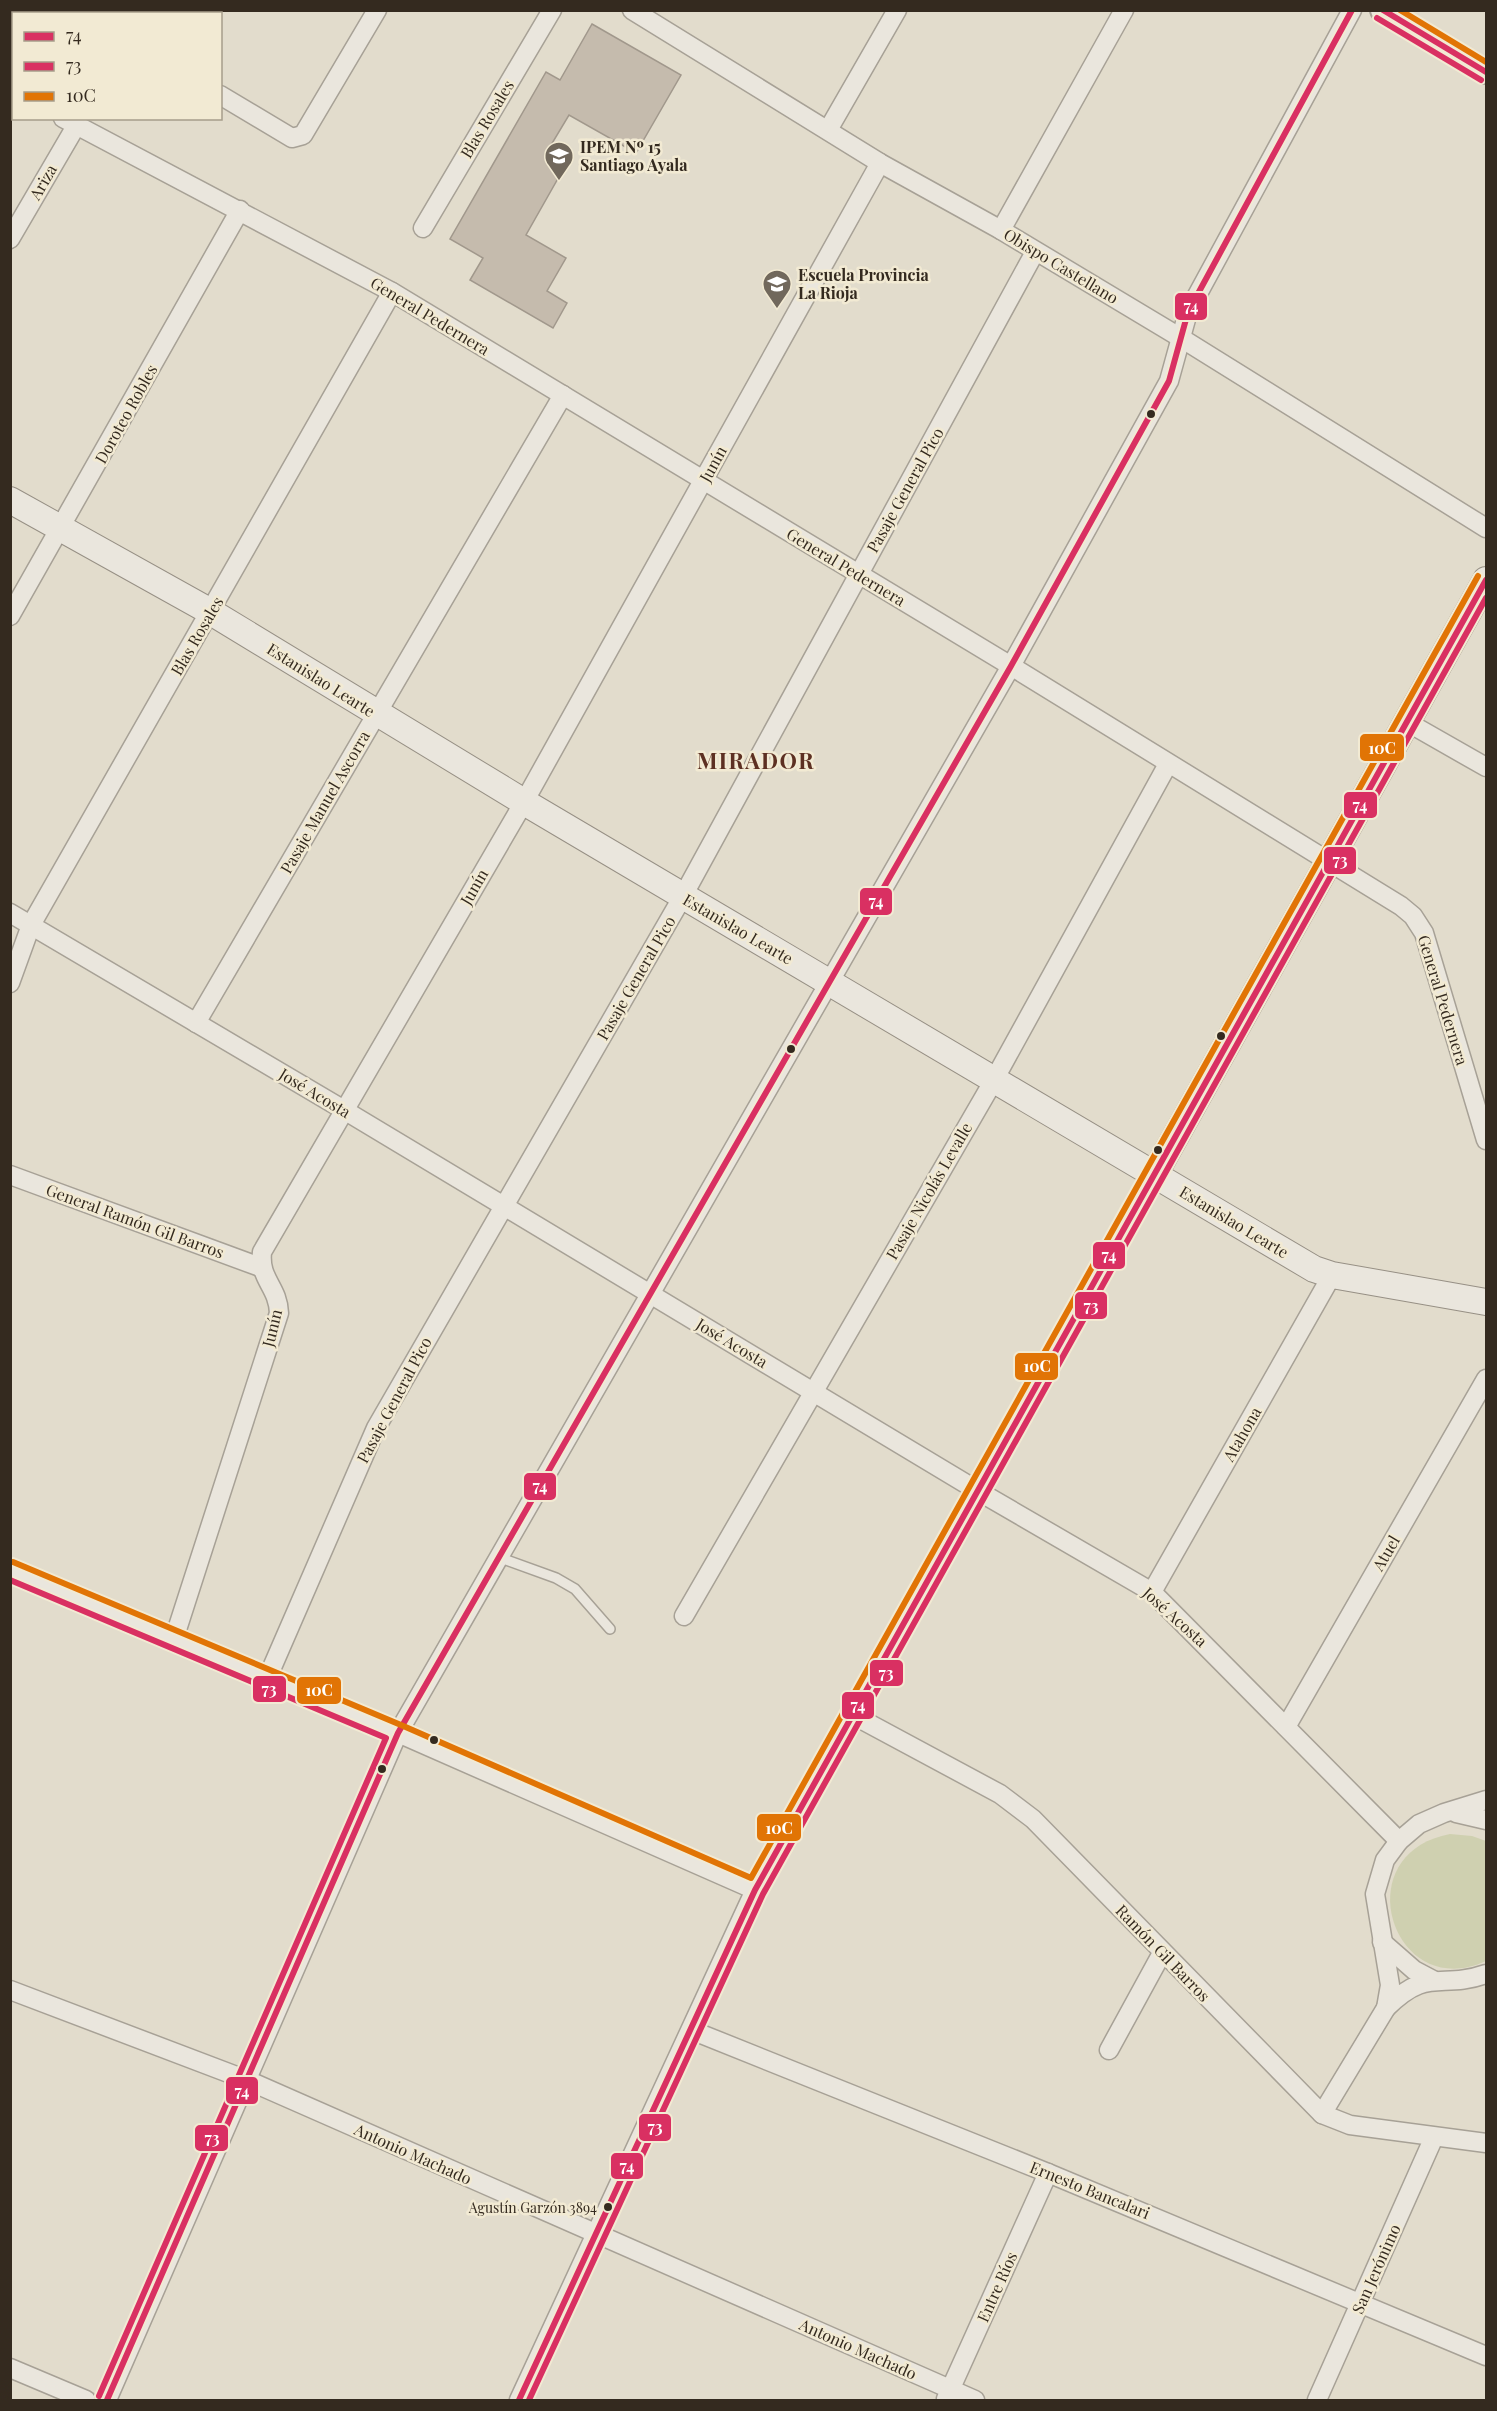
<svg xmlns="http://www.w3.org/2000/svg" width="1497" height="2411" font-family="'Playfair Display',serif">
<rect width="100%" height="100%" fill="#e2dccc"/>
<!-- green -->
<path fill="#cfd0b0" d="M 1450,1834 L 1472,1836 L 1486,1841 L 1486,1961 C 1393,2004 1344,1854 1450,1834 Z"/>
<!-- building -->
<polygon fill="#c5bbad" stroke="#a1988c" stroke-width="1.5" points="592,24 681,75 636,153 569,115 545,155 565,166 526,235 566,258 547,291 567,303 553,328 470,280 483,258 450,239 546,72 560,80"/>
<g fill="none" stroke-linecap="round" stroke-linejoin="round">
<!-- service casing -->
<g stroke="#a7a196" stroke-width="12">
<polyline id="service" points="498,1557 556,1578 575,1589 610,1629"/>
</g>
<!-- minor casing -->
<g stroke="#a7a196" stroke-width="21">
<g id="minor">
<polyline points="632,10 880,163 1001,230 1181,338 1486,528"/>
<polyline points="203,14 205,10"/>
<polyline points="10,89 14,91"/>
<polyline points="220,95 292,138 303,135 377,10"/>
<polyline points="63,118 392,292 1011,666 1401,906 1413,916 1424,933 1486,1140"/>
<polyline points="828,130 897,10"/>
<polyline points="423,228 552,10"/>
<polyline points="1001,230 1124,10"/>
<polyline points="10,239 76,126"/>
<polyline points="10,616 240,210"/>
<polyline points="1407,722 1486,767"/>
<polyline points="10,913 344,1110 978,1491 1152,1592 1399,1841"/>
<polyline points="10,983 31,925 392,292"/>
<polyline points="196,1023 563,395"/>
<polyline points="10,1175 260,1267"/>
<polyline points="10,1570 398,1733 755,1890"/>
<polyline points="1152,1592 1332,1275"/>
<polyline points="684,1616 994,1080 1168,764"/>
<path d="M 174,1639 L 279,1313 C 278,1286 259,1280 262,1252 L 524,802 L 880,163"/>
<polyline points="267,1679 376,1428 683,896 1035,252"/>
<polyline points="853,1715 1000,1794 1033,1819 1322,2114 1350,2125 1486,2143"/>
<polyline points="1286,1727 1486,1379"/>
<path d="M 1486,1800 L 1444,1813 L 1419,1824 L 1399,1841 L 1385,1860 L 1375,1894 L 1390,1985 L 1386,2008 C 1428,1966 1440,1990 1486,1974"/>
<polyline points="1456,1813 1486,1820"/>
<polyline points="1382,1942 1414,1970 1433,1980"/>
<polyline points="10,1990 247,2080 975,2400"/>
<polyline points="691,2030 1048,2173 1486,2356"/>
<polyline points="1109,2050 1162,1953"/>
<polyline points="1322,2114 1386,2008"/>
<polyline points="10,2368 86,2400"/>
<polyline points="946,2399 1048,2173"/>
<polyline points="107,2400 398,1733 1011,666 1169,381 1188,312 1352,10"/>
<polyline points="519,2400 755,1890 1154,1175"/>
<polyline points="1317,2400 1434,2137"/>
</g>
</g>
<!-- tertiary casing -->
<g stroke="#a7a196" stroke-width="26">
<g id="tertiary">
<polyline points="1382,10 1486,72"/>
<polyline points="10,11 11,10"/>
</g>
</g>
<!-- secondary casing -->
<g stroke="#979085" stroke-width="28">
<g id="secondary">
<polyline points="10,500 211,612 524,802 1314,1269 1332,1275 1486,1302"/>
<polyline points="1154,1175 1486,580"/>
</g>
</g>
<!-- service -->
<use href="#service" stroke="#eae6dd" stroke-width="9"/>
<!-- minor -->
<use href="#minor" stroke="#eae6dd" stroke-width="18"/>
<!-- tertiary -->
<use href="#tertiary" stroke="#eae6dd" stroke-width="22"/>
<!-- secondary -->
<use href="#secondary" stroke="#eae6dd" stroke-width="26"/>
<!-- bus-1 casing -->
<g stroke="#f2ead3" stroke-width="10">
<g id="bus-1">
<polyline points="1383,10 1486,72"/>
<polyline points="107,2400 398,1733 1011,666 1169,381 1188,312 1352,10"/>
<polyline points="519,2400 755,1890 1486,580"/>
</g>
</g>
<!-- bus-2 casing -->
<g stroke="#f2ead3" stroke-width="10">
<g id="bus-2">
<polyline points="1377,18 1481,80"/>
<polyline points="10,1580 386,1738 99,2396"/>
<polyline points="529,2400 763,1894 1486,598"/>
</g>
</g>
<!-- bus-3 casing -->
<g stroke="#f2ead3" stroke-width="10">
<g id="bus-3">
<polyline points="1400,10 1486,62"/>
<polyline points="13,1562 401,1725 751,1878 1478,576"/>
</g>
</g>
<!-- bus-1 -->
<use href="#bus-1" stroke="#d93062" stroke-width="6"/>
<!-- bus-2 -->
<use href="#bus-2" stroke="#d93062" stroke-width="6"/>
<!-- bus-3 -->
<use href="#bus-3" stroke="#e17405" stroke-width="6"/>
</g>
<!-- icons -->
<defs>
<g id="school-pin" transform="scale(1.5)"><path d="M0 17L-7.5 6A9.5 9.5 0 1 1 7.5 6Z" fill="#71685c" stroke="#f2ead3"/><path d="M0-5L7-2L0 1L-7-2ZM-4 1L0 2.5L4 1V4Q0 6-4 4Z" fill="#fff"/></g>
</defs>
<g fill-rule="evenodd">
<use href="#school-pin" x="559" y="156"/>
<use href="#school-pin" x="777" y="284"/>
</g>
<!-- markers -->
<g fill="#342a1f" stroke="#f2ead3" stroke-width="2">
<circle cx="1151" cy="414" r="5"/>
<circle cx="1221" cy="1036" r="5"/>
<circle cx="791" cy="1049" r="5"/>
<circle cx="1158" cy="1150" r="5"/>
<circle cx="434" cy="1740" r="5"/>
<circle cx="382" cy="1769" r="5"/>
<circle cx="608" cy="2207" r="5"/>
</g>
<g text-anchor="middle" stroke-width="5" stroke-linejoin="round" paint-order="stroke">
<!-- bus labels -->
<g font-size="14" fill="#342a1f" stroke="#f2ead3" text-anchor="end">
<text x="597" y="2213">Agustín Garzón 3894</text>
</g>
<!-- street labels -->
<g font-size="16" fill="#342a1f" stroke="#f2ead3">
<text transform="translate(487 119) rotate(-59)" y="6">Blas Rosales</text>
<text transform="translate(43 182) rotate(-60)" y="6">Ariza</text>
<text transform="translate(1061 266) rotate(31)" y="6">Obispo Castellano</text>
<text transform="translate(430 316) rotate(31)" y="6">General Pedernera</text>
<text transform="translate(126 414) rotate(-61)" y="6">Doroteo Robles</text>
<text transform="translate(713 464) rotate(-61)" y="6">Junín</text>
<text transform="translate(905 490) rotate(-61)" y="6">Pasaje General Pico</text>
<text transform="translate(846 567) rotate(31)" y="6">General Pedernera</text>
<text transform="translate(197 636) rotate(-60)" y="6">Blas Rosales</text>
<text transform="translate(321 680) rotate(32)" y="6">Estanislao Learte</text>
<text transform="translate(325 802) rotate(-60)" y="6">Pasaje Manuel Ascorra</text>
<text transform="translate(474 887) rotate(-60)" y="6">Junín</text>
<text transform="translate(738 929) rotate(30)" y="6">Estanislao Learte</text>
<text transform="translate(636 978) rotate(-60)" y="6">Pasaje General Pico</text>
<text transform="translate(1443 1000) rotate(73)" y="6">General Pedernera</text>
<text transform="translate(315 1093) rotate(31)" y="6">José Acosta</text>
<text transform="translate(929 1191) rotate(-60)" y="6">Pasaje Nicolás Levalle</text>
<text transform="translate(135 1221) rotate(20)" y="6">General Ramón Gil Barros</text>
<text transform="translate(1234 1222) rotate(31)" y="6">Estanislao Learte</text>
<text transform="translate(272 1328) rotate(-76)" y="6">Junín</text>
<text transform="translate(732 1343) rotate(31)" y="6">José Acosta</text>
<text transform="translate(394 1400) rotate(-62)" y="6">Pasaje General Pico</text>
<text transform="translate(1242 1434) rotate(-60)" y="6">Atahona</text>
<text transform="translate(1386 1553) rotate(-60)" y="6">Atuel</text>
<text transform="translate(1175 1617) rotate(42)" y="6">José Acosta</text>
<text transform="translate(1163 1953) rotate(46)" y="6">Ramón Gil Barros</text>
<text transform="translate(413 2154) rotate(24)" y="6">Antonio Machado</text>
<text transform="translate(1090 2190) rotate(22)" y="6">Ernesto Bancalari</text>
<text transform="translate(1376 2269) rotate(-66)" y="6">San Jerónimo</text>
<text transform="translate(997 2287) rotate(-66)" y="6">Entre Ríos</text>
<text transform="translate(858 2349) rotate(24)" y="6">Antonio Machado</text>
</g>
<!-- poi labels -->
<g font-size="16" font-weight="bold" fill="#342a1f" stroke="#f2ead3" text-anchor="start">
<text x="580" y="153">IPEM Nº 15<tspan x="580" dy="18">Santiago Ayala</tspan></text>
<text x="798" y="281">Escuela Provincia<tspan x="798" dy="18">La Rioja</tspan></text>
</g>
<!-- district labels -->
<g font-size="22" font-weight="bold" letter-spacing="1.5" fill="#5d3022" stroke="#f2ead3">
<text x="756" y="769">MIRADOR</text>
</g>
</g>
<g stroke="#f2ead3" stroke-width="2">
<rect x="1174" y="292" width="34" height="29" rx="6" fill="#d93062"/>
<rect x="1359" y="733" width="46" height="29" rx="6" fill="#e17405"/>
<rect x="1343" y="791" width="35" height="28" rx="6" fill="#d93062"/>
<rect x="1323" y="846" width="34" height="29" rx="6" fill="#d93062"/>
<rect x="859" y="887" width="34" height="29" rx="6" fill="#d93062"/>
<rect x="1092" y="1241" width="34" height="29" rx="6" fill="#d93062"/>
<rect x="1074" y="1291" width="34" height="29" rx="6" fill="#d93062"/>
<rect x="1014" y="1352" width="45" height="29" rx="6" fill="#e17405"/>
<rect x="523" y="1472" width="34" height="29" rx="6" fill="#d93062"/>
<rect x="869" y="1659" width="35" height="28" rx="6" fill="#d93062"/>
<rect x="252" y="1675" width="35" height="28" rx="6" fill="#d93062"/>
<rect x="296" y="1676" width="46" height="29" rx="6" fill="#e17405"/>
<rect x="841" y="1691" width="34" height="29" rx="6" fill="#d93062"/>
<rect x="756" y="1813" width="46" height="29" rx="6" fill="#e17405"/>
<rect x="225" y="2076" width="34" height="29" rx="6" fill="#d93062"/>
<rect x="638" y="2113" width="34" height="29" rx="6" fill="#d93062"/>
<rect x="194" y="2124" width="35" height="28" rx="6" fill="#d93062"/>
<rect x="610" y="2152" width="34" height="28" rx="6" fill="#d93062"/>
</g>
<g font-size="16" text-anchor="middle" font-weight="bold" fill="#fff">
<text x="1191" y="312">74</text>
<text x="1382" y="754">10C</text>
<text x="1360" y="811">74</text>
<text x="1340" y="866">73</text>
<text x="876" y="907">74</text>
<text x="1109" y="1261">74</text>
<text x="1091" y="1312">73</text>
<text x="1037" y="1372">10C</text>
<text x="540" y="1492">74</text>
<text x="886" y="1679">73</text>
<text x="269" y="1695">73</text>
<text x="319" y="1696">10C</text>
<text x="858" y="1711">74</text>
<text x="779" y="1834">10C</text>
<text x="242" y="2097">74</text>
<text x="655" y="2133">73</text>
<text x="212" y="2144">73</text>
<text x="627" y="2172">74</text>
</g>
<!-- border -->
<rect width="1497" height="2411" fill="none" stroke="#342a1f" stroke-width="24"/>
<!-- legend -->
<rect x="12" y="12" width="210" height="108" fill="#f2ead3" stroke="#a69d8b" stroke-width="1.5"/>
<rect x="24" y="32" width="30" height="9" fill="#d93062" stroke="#a69d8b" stroke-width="1.5"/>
<text x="66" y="42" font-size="18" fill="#342a1f">74</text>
<rect x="24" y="62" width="30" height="9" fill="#d93062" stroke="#a69d8b" stroke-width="1.5"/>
<text x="66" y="72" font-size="18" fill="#342a1f">73</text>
<rect x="24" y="92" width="30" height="9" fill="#e17405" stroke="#a69d8b" stroke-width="1.5"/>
<text x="66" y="102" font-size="18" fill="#342a1f">10C</text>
</svg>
